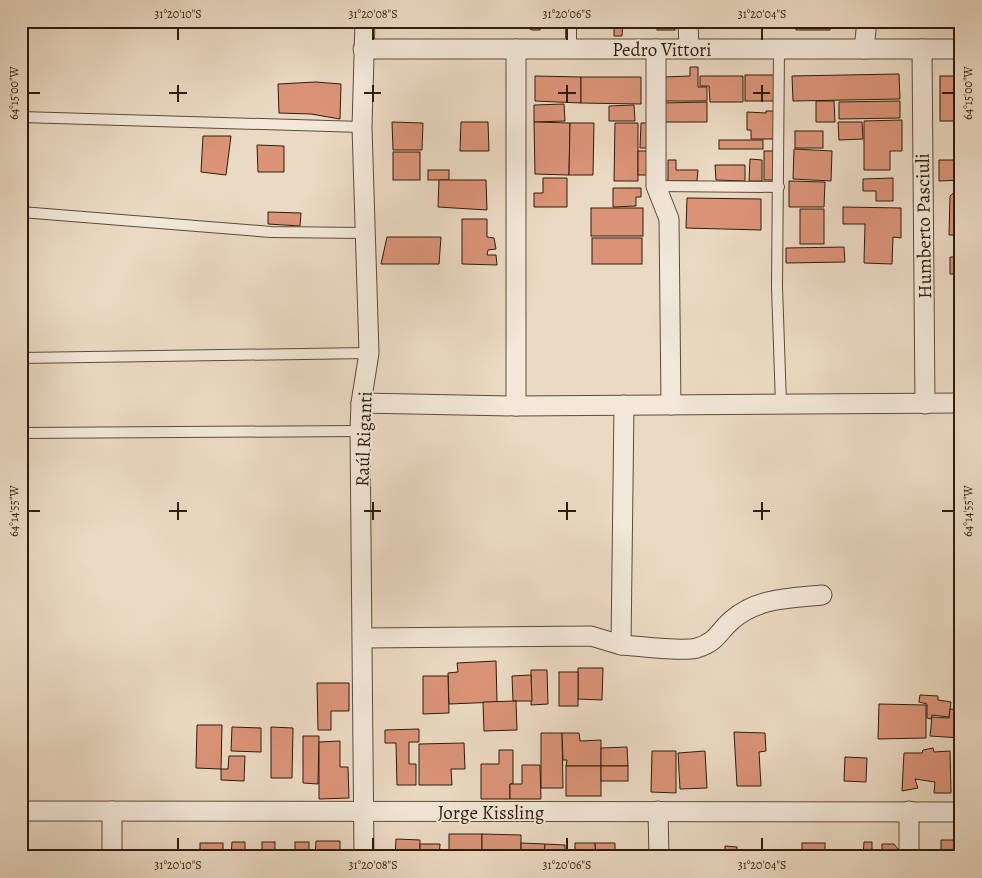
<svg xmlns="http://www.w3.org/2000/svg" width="982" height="878" font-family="Alegreya,serif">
<rect width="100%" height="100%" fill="#ebdac3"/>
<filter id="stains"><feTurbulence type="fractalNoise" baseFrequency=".004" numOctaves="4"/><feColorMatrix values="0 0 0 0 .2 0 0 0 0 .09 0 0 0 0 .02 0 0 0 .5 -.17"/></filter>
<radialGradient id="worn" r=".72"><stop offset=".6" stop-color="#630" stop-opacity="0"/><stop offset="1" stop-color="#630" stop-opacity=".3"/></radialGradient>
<!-- building -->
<g fill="#db9478" stroke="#2e1c0b">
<polygon points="515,21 541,21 540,30 532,30"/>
<polygon points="614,21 623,21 622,36 614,36"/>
<rect x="624" y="21" width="30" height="5"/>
<rect x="657" y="21" width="18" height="9"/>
<polygon points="797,21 830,21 830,30 796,30"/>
<polygon points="912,21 943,21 943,28 912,27"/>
<polygon points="690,67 698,67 698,87 707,87 707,101 662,101 662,77 690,76"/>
<polygon points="899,74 900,99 793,101 792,76"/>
<rect x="745" y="75" width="29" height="26"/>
<polygon points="535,76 581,77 581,103 535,101"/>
<polygon points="700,76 743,76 743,102 710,102 709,86 700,86"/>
<rect x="940" y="76" width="21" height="45"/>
<polygon points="581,77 641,77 641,104 581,103"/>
<polygon points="316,82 341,84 340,119 311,114 279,113 278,84"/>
<polygon points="816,101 834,101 835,122 816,122"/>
<polygon points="900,101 900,118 839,119 839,102"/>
<polygon points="707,102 707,122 662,122 662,103"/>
<polygon points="564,104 565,121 534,122 534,105"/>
<polygon points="634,105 635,121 609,121 609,106"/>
<polygon points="766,111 774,111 776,139 751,139 751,130 747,130 747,112 766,113"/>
<polygon points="902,120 902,151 890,151 890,170 864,170 864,121"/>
<polygon points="392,122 423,123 422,150 393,150"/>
<polygon points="461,122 488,122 489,151 460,151"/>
<polygon points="534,122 570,123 569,175 535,174"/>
<polygon points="838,122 862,122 863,139 839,140"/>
<polygon points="570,123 594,123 593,175 569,175"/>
<polygon points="615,123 638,123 638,181 614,181"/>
<polygon points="641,123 651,123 651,148 640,148"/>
<rect x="795" y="131" width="28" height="17"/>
<polygon points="203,136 231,136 226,175 201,172"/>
<rect x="719" y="140" width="44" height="9"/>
<polygon points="257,145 284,146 284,172 258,172"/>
<polygon points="794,149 832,151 831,181 793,179"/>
<rect x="638" y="151" width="13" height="24"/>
<rect x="764" y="151" width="11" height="29"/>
<rect x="393" y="152" width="27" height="28"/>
<polygon points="960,152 961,180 939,181 939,160 960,160"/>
<polygon points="750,159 762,160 762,181 749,181"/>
<polygon points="668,160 676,160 676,170 698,170 697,181 668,181"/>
<polygon points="715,165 745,165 745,181 716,180"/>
<rect x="428" y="170" width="21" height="10"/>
<polygon points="543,178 567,178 567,207 534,207 534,193 543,193"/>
<polygon points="893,178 893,201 876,201 876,191 863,191 863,179"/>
<polygon points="439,180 486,180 487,210 438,207"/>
<polygon points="789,181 825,182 824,207 789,207"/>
<polygon points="960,187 961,235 949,235 950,196"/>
<polygon points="613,188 641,188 641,197 636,197 636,206 613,207"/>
<polygon points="687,198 761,199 761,230 686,228"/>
<polygon points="843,207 901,208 901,238 893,237 892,264 864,263 865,224 843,224"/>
<rect x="591" y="208" width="52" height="28"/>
<rect x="800" y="209" width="24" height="35"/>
<polygon points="268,212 301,213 300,226 268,224"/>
<polygon points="462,219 487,219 487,237 494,238 496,249 488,250 487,255 496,255 497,265 462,264"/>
<polygon points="387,237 441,237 439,264 381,264"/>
<rect x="592" y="238" width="50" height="26"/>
<polygon points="844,247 845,262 786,263 786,248"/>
<polygon points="958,247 961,247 961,274 950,274 950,257 958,257"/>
<polygon points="496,661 497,702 449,704 448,673 458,672 457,663"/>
<polygon points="578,668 603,668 602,700 578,699"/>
<polygon points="531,670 547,670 548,704 531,705"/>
<rect x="559" y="672" width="19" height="34"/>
<polygon points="531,675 532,701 513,701 512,676"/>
<polygon points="423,676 448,676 449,713 423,714"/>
<polygon points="317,683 349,683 349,711 331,711 331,730 318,730"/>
<polygon points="920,695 938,696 938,700 951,702 949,717 932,715 931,719 927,718 927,704 919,702"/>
<polygon points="516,701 517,730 484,731 483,702"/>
<polygon points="879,704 926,705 926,738 878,739"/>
<polygon points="950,709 961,710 961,738 930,736 932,717 949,718"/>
<polygon points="197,725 222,725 221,769 196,768"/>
<polygon points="232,727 261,728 261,752 231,751"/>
<polygon points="271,727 293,728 292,778 271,778"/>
<polygon points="419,729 419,742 409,742 409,764 416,764 416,785 397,785 396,743 385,743 385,730"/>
<polygon points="734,732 765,733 766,751 759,752 761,786 737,786"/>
<polygon points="541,733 562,733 563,788 541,788"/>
<polygon points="562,733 579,733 580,741 601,740 601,766 566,766 567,760 563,760"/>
<polygon points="303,736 319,736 318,784 303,783"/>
<polygon points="340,741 340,767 348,767 349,798 319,799 319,742"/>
<polygon points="464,743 465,769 451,769 452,785 419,785 419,744"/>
<polygon points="627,747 628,766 601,766 601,748"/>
<polygon points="933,748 934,752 950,751 951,793 934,793 935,782 915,779 918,788 902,791 904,753 922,753 923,750"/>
<polygon points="499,750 513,750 513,784 510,784 510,799 481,799 481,764 499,764"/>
<polygon points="652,751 676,751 676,793 651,792"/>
<polygon points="705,751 707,788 680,789 678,753"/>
<polygon points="229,756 245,756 244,781 221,780 221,769 228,769"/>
<polygon points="845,757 867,758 866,782 844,781"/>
<polygon points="522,765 540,765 541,799 510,799 510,784 522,784"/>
<rect x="566" y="766" width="35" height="30"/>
<rect x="601" y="766" width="27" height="15"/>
<rect x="449" y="834" width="33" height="23"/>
<polygon points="482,834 521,835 521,857 482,857"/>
<polygon points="396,839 420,840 420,857 395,857"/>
<polygon points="941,840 961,840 961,849 941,850"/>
<polygon points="316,841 340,841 340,857 315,857"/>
<polygon points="232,842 245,842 245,857 231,857"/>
<rect x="262" y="842" width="13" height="15"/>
<rect x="295" y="842" width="14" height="15"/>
<polygon points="864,842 872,842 872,857 863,857"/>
<rect x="200" y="843" width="23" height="14"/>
<polygon points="521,843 545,844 544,857 521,857"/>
<polygon points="575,843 595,843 596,857 575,857"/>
<polygon points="595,843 615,843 615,857 596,857"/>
<rect x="802" y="843" width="23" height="14"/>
<polygon points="420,844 440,844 439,857 420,857"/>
<polygon points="545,844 565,845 565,857 544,857"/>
<polygon points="882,844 894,844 898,849 898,857 882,857"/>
<polygon points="725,846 737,847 737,857 725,857"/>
<rect x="939" y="852" width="18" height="5"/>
</g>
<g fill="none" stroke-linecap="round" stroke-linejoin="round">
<!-- service casing -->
<g stroke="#5d4c39" stroke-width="12">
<g id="service">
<polyline points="571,21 571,49"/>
<polyline points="779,49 777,287 781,404"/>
<polyline points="21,117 362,127"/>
<polyline points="656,186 779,187"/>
<polyline points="21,212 271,232 367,233"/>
<polyline points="21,358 369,353"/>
<polyline points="21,433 360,431"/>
</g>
</g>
<!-- minor casing -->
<g stroke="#5d4c39" stroke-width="21">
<g id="minor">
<polyline points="688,21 689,49"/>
<polyline points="363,49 961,49"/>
<polyline points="516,49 516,406"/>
<polyline points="656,49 656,186 669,219 671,405"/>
<polyline points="864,49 867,21"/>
<polyline points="922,49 925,404"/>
<polyline points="361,403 516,406 961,403"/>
<polyline points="363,638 591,636 621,645 624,405"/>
<path d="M 621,645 C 639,646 682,652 697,648 C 717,642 718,632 732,620 C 757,598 790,598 822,595"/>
<polyline points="21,811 961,812"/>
<polyline points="112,811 112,857"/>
<polyline points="658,811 659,857"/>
<polyline points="909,811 909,857"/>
<polyline points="364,857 360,431 361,403 369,353 362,127 365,21"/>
</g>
</g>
<!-- service -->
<use href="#service" stroke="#f2e7d8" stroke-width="10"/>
<!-- minor -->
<use href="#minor" stroke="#f2e7d8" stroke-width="19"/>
</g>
<!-- ticks -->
<path fill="none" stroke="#2e1c0b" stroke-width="2" d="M 178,28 L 178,40M 373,28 L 373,40M 567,28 L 567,40M 762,28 L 762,40M 178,85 L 178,102M 373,85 L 373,102M 567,85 L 567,102M 762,85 L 762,102M 28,93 L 40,93M 169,93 L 187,93M 364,93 L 381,93M 558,93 L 576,93M 753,93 L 770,93M 942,93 L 954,93M 178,502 L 178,520M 373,502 L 373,520M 567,502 L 567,520M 762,502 L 762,520M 28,511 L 40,511M 169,511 L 187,511M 364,511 L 381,511M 558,511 L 576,511M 753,511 L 770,511M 942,511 L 954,511M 178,838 L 178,850M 373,838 L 373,850M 567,838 L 567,850M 762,838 L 762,850"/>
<g text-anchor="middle" stroke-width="4" stroke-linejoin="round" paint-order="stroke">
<!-- street labels -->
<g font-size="19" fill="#2e1c0b" stroke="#f2e7d8">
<text x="662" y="56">Pedro Vittori</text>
<text transform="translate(923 226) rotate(-91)" y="7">Humberto Pasciuli</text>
<text transform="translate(363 439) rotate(-88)" y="7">Raúl Riganti</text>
<text x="491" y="819">Jorge Kissling</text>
</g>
</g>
<!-- margin -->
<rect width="982" height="878" fill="none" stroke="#ebdac3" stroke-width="55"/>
<rect x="28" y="28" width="926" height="822" fill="none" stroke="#2e1c0b" stroke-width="2"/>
<g font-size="12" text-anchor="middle" fill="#2e1c0b">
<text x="178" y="18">31°20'10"S</text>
<text x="373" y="18">31°20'08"S</text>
<text x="567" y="18">31°20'06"S</text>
<text x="762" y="18">31°20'04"S</text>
<text transform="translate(968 93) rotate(-90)" y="4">64°15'00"W</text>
<text transform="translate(14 93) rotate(-90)" y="4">64°15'00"W</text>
<text transform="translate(968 511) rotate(-90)" y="4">64°14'55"W</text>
<text transform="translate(14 511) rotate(-90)" y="4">64°14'55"W</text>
<text x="178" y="869">31°20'10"S</text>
<text x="373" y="869">31°20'08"S</text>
<text x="567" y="869">31°20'06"S</text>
<text x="762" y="869">31°20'04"S</text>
</g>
<rect width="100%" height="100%" filter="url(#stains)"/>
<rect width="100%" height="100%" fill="url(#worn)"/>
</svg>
